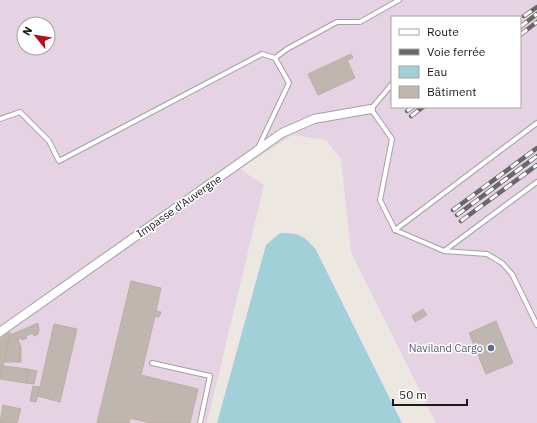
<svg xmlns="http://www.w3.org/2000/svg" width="537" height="423" font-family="'IBM Plex Sans',sans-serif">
<rect width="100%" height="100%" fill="#ece7e0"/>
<!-- industrial -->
<path fill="#e5d2e3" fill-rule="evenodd" d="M 0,0 L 537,0 L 537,423 L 436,423 L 351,252 L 341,159 L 326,140 L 292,135 L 240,169 L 264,185 L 207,423 L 0,423 ZM 392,17 L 520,17 L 520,107 L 392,107 ZM 24,24 L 48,24 L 48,48 L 24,48 Z"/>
<!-- water -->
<path fill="#a2d0d8" d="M 280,233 C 299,233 304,235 316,250 L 402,423 L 217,423 L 266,245 Z"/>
<!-- building -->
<g fill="#c0b6b0" stroke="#bdada3">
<polygon points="351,54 353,58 347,60 355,78 318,95 308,74"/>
<polygon points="131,281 161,288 156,311 161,312 159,317 155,316 141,375 198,389 190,423 150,423 130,418 129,423 97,423"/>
<polygon points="423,309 427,315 415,322 412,316"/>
<polygon points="496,321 513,363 486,374 469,333"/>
<polygon points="38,323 39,330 38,334 34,336 33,333 26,336 27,338 22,340 21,338 18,340 21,347 19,348 19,362 4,362 10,335"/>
<polygon points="54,324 77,329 60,402 38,396"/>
<polygon points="10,332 3,366 0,377 0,339"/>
<polygon points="21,347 21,362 19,362 19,348"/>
<polygon points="3,366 28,369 26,383 0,379"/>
<polygon points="28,369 37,371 34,384 26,383"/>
<polygon points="33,386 40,387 36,402 30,401"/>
<polygon points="3,405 21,409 17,423 0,423"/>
</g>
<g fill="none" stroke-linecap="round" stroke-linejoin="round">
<!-- service casing -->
<g stroke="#a1a1a1" stroke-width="6">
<g id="service">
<polyline points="275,58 287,49 337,22 360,22 399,0"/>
<polyline points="392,84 371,109 392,139 380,200 395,230 444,251 487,254 502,263 512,274 537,325"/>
<polyline points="0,119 20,112 49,141 59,161 262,54 275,58 289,83 258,148"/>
<polyline points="395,230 537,123"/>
<polyline points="444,251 537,182"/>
<polyline points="152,363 210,376 200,423"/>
</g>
</g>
<!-- minor casing -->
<g stroke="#a1a1a1" stroke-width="10">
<polyline id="minor" points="0,332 282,133 314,119 371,109"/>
</g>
<!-- service -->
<use href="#service" stroke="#fff" stroke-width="4"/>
<!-- minor -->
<use href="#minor" stroke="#fff" stroke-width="8"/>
<!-- rail casing -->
<g stroke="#686868" stroke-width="4.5">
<g id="rail">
<polyline points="524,16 537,7"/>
<polyline points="520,27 537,14"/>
<polyline points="520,35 537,22"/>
<polyline points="407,111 413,107"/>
<polyline points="411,116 423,107"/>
<polyline points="453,210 537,148"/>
<polyline points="457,215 537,156"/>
<polyline points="461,221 537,165"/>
</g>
</g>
<!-- rail -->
<use href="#rail" stroke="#fff" stroke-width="3" stroke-dasharray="9" stroke-linecap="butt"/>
</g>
<!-- markers -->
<circle fill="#5c6f8a" stroke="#fff" stroke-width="1.5" cx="491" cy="348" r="4"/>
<g text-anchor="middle" stroke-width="3" stroke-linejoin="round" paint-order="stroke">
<!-- street labels -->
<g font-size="11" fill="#1a1a1a" stroke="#fff">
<text transform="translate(179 206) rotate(-35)" y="4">Impasse d'Auvergne</text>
</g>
<!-- service labels -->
<g font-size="11" fill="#4e5e75" stroke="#fff" text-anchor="end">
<text x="483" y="352">Naviland Cargo</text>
</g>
</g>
<!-- legend -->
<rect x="391" y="16" width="130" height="92" fill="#ffffff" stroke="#a3a3a3"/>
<rect x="399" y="29" width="20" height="6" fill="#ffffff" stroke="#a3a3a3"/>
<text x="427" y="36" font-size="12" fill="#1a1a1a">Route</text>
<rect x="399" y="49" width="20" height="6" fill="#686868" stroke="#a3a3a3"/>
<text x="427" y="56" font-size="12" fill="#1a1a1a">Voie ferrée</text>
<rect x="399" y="66" width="20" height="12" fill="#a2d0d8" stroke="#a3a3a3"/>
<text x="427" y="76" font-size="12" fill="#1a1a1a">Eau</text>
<rect x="399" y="86" width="20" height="12" fill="#c0b6b0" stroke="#a3a3a3"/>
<text x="427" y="96" font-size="12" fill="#1a1a1a">Bâtiment</text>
<!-- north arrow -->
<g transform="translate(36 36) rotate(300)"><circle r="19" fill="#ffffff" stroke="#a3a3a3"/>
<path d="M0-3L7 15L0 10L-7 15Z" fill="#bc0916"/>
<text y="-6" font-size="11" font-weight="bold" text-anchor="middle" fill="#1a1a1a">N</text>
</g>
<!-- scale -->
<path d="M393 399v6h74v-6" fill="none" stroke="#1a1a1a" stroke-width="2"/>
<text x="399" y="399" font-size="12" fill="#1a1a1a" stroke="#ffffff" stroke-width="3" paint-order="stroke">50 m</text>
</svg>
